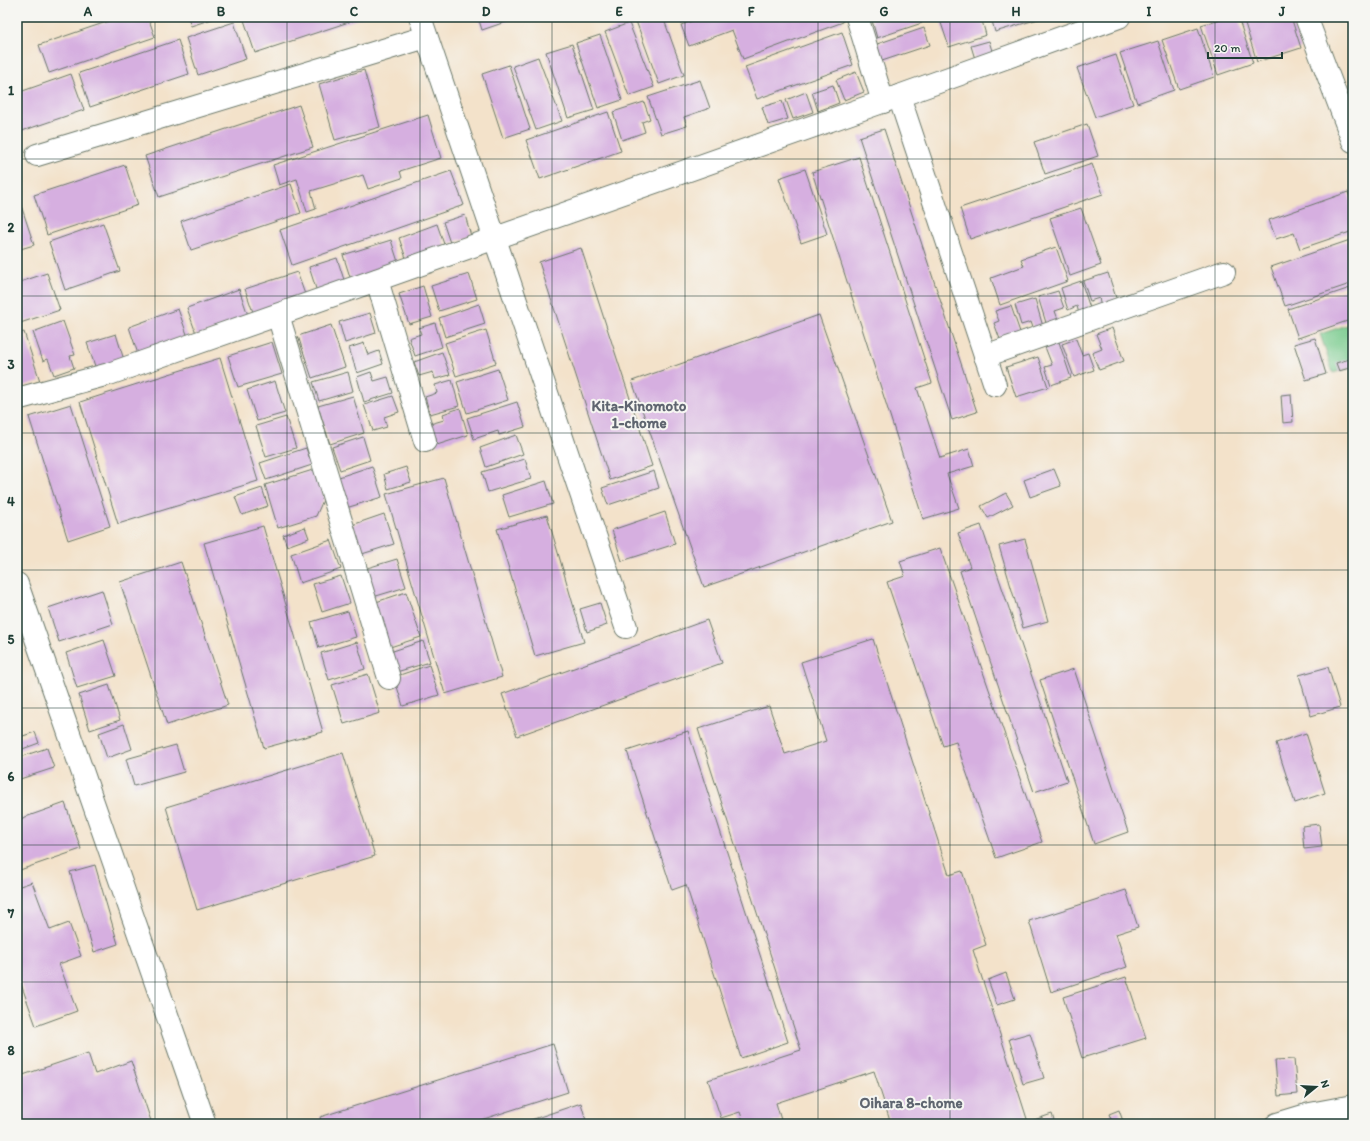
<svg xmlns="http://www.w3.org/2000/svg" width="1370" height="1141" font-family="Itim,sans-serif">
<rect width="100%" height="100%" fill="#f6f6f2"/>
<filter id="ink" filterUnits="userSpaceOnUse"><feTurbulence type="fractalNoise" baseFrequency=".025" numOctaves="2"/><feDisplacementMap in="SourceGraphic" scale="8" xChannelSelector="R" yChannelSelector="G"/><feConvolveMatrix kernelMatrix="1 2 1 2 8 2 1 2 1" color-interpolation-filters="sRGB"/></filter>
<filter id="wash" filterUnits="userSpaceOnUse"><feTurbulence type="fractalNoise" baseFrequency=".012" numOctaves="4" result="noise"/><feDisplacementMap in="SourceGraphic" scale="16" xChannelSelector="R" yChannelSelector="G"/><feGaussianBlur stdDeviation="0.9" result="paint"/><feColorMatrix in="noise" values="0 0 0 0 0 0 0 0 0 0 0 0 0 0 0 0 0 1.4 0 .05"/><feComposite in="paint" operator="in"/></filter>
<g filter="url(#wash)">
<rect width="100%" height="100%" fill="#f3e2ca"/>
<!-- green -->
<polygon fill="#78cb8d" stroke="#4c8460" points="1353,323 1353,367 1333,373 1320,334"/>
<g id="blocks">
<!-- building -->
<g fill="#d6afe0">
<polygon points="121,17 148,17 155,37 49,73 39,45"/>
<polygon points="188,17 218,17 191,26"/>
<polygon points="253,17 364,17 255,53 244,20"/>
<polygon points="478,17 520,17 482,30"/>
<polygon points="648,17 663,17 684,75 659,84 636,21"/>
<polygon points="703,17 841,17 843,22 743,59 732,30 689,46 681,25"/>
<polygon points="871,17 920,17 922,23 877,38"/>
<polygon points="939,17 981,17 986,35 949,47"/>
<polygon points="991,17 1045,17 995,32"/>
<polygon points="1227,17 1238,17 1253,63 1218,75 1201,25"/>
<polygon points="1243,17 1291,17 1301,48 1257,62"/>
<polygon points="234,22 246,59 198,75 186,38"/>
<polygon points="629,23 654,87 629,96 605,32"/>
<polygon points="924,28 930,45 882,61 877,44"/>
<polygon points="1198,28 1214,77 1179,89 1162,40"/>
<polygon points="842,32 853,65 757,99 745,67"/>
<polygon points="600,35 622,100 598,108 576,43"/>
<polygon points="178,40 189,74 90,107 79,73"/>
<polygon points="989,41 993,54 975,59 971,46"/>
<polygon points="1158,41 1174,90 1137,103 1120,53"/>
<polygon points="572,44 594,110 568,118 546,52"/>
<polygon points="1116,55 1133,104 1095,117 1077,68"/>
<polygon points="538,57 562,121 536,130 513,66"/>
<polygon points="509,65 530,129 503,138 482,74"/>
<polygon points="364,70 380,127 335,140 319,84"/>
<polygon points="856,72 864,92 844,100 836,80"/>
<polygon points="71,74 84,110 19,132 17,125 17,93"/>
<polygon points="700,80 710,108 684,117 687,126 661,134 648,97"/>
<polygon points="833,85 839,103 818,111 812,92"/>
<polygon points="806,92 813,112 793,119 786,100"/>
<polygon points="782,101 788,119 768,125 762,107"/>
<polygon points="644,102 650,119 642,122 645,132 622,140 613,112"/>
<polygon points="299,105 313,147 159,197 145,156"/>
<polygon points="608,112 621,151 540,179 526,140"/>
<polygon points="428,115 441,158 400,171 402,178 368,189 363,175 311,191 316,209 307,212 297,179 279,185 273,165"/>
<polygon points="1087,124 1098,156 1045,174 1034,142"/>
<polygon points="884,129 977,412 952,420 859,137"/>
<polygon points="859,157 932,383 917,388 940,458 969,449 974,466 947,474 959,508 923,519 812,172"/>
<polygon points="1092,164 1103,194 970,239 960,208"/>
<polygon points="125,165 138,205 47,235 34,195"/>
<polygon points="805,169 827,234 801,243 779,178"/>
<polygon points="451,171 464,205 292,265 280,230"/>
<polygon points="291,184 301,213 191,250 181,221"/>
<polygon points="1348,192 1353,205 1353,231 1300,249 1294,233 1276,239 1269,220"/>
<polygon points="17,193 34,245 17,250"/>
<polygon points="1081,208 1101,265 1070,276 1050,218"/>
<polygon points="465,215 471,236 450,243 443,222"/>
<polygon points="103,223 120,271 65,290 49,242"/>
<polygon points="437,224 445,247 407,261 399,238"/>
<polygon points="1353,239 1353,283 1285,306 1271,267"/>
<polygon points="391,240 399,265 351,280 343,255"/>
<polygon points="1056,247 1068,281 1000,305 991,278 1024,266 1021,259"/>
<polygon points="581,248 652,466 610,480 539,262"/>
<polygon points="337,258 346,286 318,295 309,267"/>
<polygon points="297,272 307,300 255,318 245,289"/>
<polygon points="47,273 60,310 17,324 17,283"/>
<polygon points="1108,273 1118,304 1102,309 1099,298 1090,301 1083,281"/>
<polygon points="469,274 477,299 439,311 431,286"/>
<polygon points="1081,281 1092,314 1080,318 1077,306 1068,310 1061,288"/>
<polygon points="423,286 432,317 409,324 399,294"/>
<polygon points="1353,287 1353,319 1298,338 1288,309"/>
<polygon points="239,289 249,318 197,336 187,308"/>
<polygon points="1058,291 1064,308 1055,311 1059,322 1047,326 1038,297"/>
<polygon points="1035,299 1044,330 1035,333 1031,322 1021,325 1015,305"/>
<polygon points="479,304 485,324 445,337 439,318"/>
<polygon points="1011,306 1021,335 1001,342 994,323 999,321 995,311"/>
<polygon points="178,309 189,340 139,357 129,327"/>
<polygon points="370,313 376,333 345,343 339,322"/>
<polygon points="819,315 892,521 704,587 632,381"/>
<polygon points="63,321 75,355 70,356 74,368 54,375 48,359 43,361 33,332"/>
<polygon points="435,323 442,347 415,356 409,338 421,334 419,328"/>
<polygon points="331,325 345,367 312,378 298,336"/>
<polygon points="1112,328 1124,361 1099,370 1092,353 1102,349 1096,334"/>
<polygon points="486,330 496,363 456,376 445,343"/>
<polygon points="24,332 40,381 17,388 17,334"/>
<polygon points="116,334 124,360 96,369 87,343"/>
<polygon points="1315,338 1326,374 1306,380 1294,344"/>
<polygon points="1076,339 1082,355 1088,353 1094,370 1074,377 1062,344"/>
<polygon points="272,342 282,374 238,387 228,356"/>
<polygon points="1059,342 1071,378 1051,385 1045,367 1052,365 1045,347"/>
<polygon points="364,343 368,355 379,351 383,364 357,373 349,348"/>
<polygon points="442,352 450,375 435,379 433,372 419,376 414,362"/>
<polygon points="1038,357 1048,387 1016,397 1006,367"/>
<polygon points="220,358 258,481 118,524 80,402"/>
<polygon points="1353,358 1353,367 1339,371 1336,363"/>
<polygon points="498,369 508,400 467,413 457,382"/>
<polygon points="348,372 353,391 319,401 313,382"/>
<polygon points="371,372 374,381 388,377 393,393 364,402 357,377"/>
<polygon points="452,380 459,406 430,414 425,397 437,393 435,385"/>
<polygon points="275,381 285,413 257,421 247,390"/>
<polygon points="1291,394 1293,422 1283,423 1281,395"/>
<polygon points="353,396 364,433 330,444 318,406"/>
<polygon points="393,396 399,412 384,417 387,427 373,431 364,405"/>
<polygon points="517,402 525,427 499,435 498,431 474,439 467,418"/>
<polygon points="71,404 110,526 68,540 29,417"/>
<polygon points="460,408 468,435 437,445 430,424 444,420 443,414"/>
<polygon points="286,417 296,448 266,457 256,426"/>
<polygon points="516,435 523,454 486,467 480,448"/>
<polygon points="363,437 370,460 340,470 332,447"/>
<polygon points="306,448 312,465 266,480 260,463"/>
<polygon points="525,459 531,479 488,492 482,472"/>
<polygon points="372,466 382,497 346,508 336,478"/>
<polygon points="406,467 411,482 388,489 384,474"/>
<polygon points="316,469 324,498 316,516 278,528 265,485"/>
<polygon points="1054,469 1061,486 1030,497 1024,480"/>
<polygon points="654,471 659,488 608,505 602,488"/>
<polygon points="444,478 502,677 445,694 386,494"/>
<polygon points="546,481 553,504 509,517 502,495"/>
<polygon points="262,488 268,506 242,515 235,497"/>
<polygon points="1006,493 1013,505 988,518 981,506"/>
<polygon points="665,512 675,544 622,561 612,530"/>
<polygon points="384,514 394,544 362,554 352,525"/>
<polygon points="547,515 584,642 535,656 497,529"/>
<polygon points="981,525 1067,781 1034,792 960,571 970,567 958,533"/>
<polygon points="263,526 323,732 264,748 204,543"/>
<polygon points="305,527 309,538 287,546 283,535"/>
<polygon points="1025,539 1048,621 1023,628 999,546"/>
<polygon points="331,540 341,569 300,583 291,554"/>
<polygon points="940,548 1042,842 996,858 956,742 943,746 887,582 905,576 900,561"/>
<polygon points="397,559 406,587 373,597 364,569"/>
<polygon points="181,562 228,705 167,725 120,582"/>
<polygon points="341,576 350,603 322,612 313,584"/>
<polygon points="102,590 113,624 59,642 48,608"/>
<polygon points="406,592 421,637 387,648 373,603"/>
<polygon points="600,603 607,625 587,632 580,609"/>
<polygon points="348,611 356,637 319,648 311,622"/>
<polygon points="707,620 722,663 517,736 502,694"/>
<polygon points="873,639 949,875 962,871 986,945 973,950 1028,1122 1052,1114 1055,1124 891,1124 874,1071 776,1103 781,1120 768,1124 744,1124 740,1112 721,1118 708,1080 801,1050 698,729 769,706 785,754 826,741 801,662"/>
<polygon points="104,640 116,676 77,688 66,653"/>
<polygon points="423,641 430,662 393,673 387,653"/>
<polygon points="357,642 365,669 329,680 321,653"/>
<polygon points="429,665 439,695 403,706 394,677"/>
<polygon points="1328,667 1340,707 1311,716 1299,675"/>
<polygon points="1074,669 1128,832 1094,844 1040,680"/>
<polygon points="368,674 380,713 344,724 332,685"/>
<polygon points="109,685 120,720 90,730 79,695"/>
<polygon points="124,724 132,749 107,758 99,733"/>
<polygon points="688,731 788,1042 741,1058 686,885 672,890 627,751"/>
<polygon points="35,732 39,743 17,751 17,738"/>
<polygon points="1306,733 1325,793 1295,803 1276,743"/>
<polygon points="176,745 184,772 134,786 126,759"/>
<polygon points="47,748 54,768 17,780 17,758"/>
<polygon points="343,753 375,856 197,910 166,807"/>
<polygon points="65,803 81,849 17,871 17,820"/>
<polygon points="1319,824 1322,847 1304,849 1302,826"/>
<polygon points="95,865 118,944 94,952 70,872"/>
<polygon points="32,882 50,930 69,923 81,956 59,964 77,1011 36,1026 17,973 17,887"/>
<polygon points="1126,890 1138,927 1116,934 1127,967 1051,992 1029,921"/>
<polygon points="1006,973 1015,999 997,1005 988,980"/>
<polygon points="1126,977 1146,1038 1082,1058 1063,997"/>
<polygon points="1030,1033 1044,1078 1023,1084 1009,1039"/>
<polygon points="553,1044 568,1092 468,1124 322,1124 320,1117"/>
<polygon points="88,1053 95,1074 131,1061 152,1124 17,1124 17,1077"/>
<polygon points="1294,1059 1297,1094 1278,1096 1275,1060"/>
<polygon points="581,1103 587,1124 519,1124"/>
<polygon points="1119,1110 1124,1124 1113,1124 1109,1114"/>
</g>
</g>
</g>
<g filter="url(#ink)">
<use href="#blocks" fill-opacity="0" stroke="#697768" stroke-width="1"/>
<g fill="none" stroke-linecap="round" stroke-linejoin="round">
<!-- minor casing -->
<g stroke="#697768" stroke-width="24">
<g id="minor">
<polyline points="420,17 626,627"/>
<polyline points="857,17 883,102"/>
<polyline points="1306,17 1353,141"/>
<polyline points="899,96 995,385"/>
<polyline points="37,155 426,37"/>
<polyline points="377,280 425,441"/>
<polyline points="278,315 389,678"/>
<polyline points="985,356 1224,272"/>
<polyline points="17,399 109,374 899,96 1119,17"/>
<polyline points="17,584 205,1124"/>
<polyline points="1277,1124 1310,1114 1353,1106"/>
</g>
</g>
<!-- minor -->
<use href="#minor" stroke="#fff" stroke-width="22"/>
</g>
</g>
<!-- grid -->
<path fill="none" stroke="#1f3d34" stroke-width="1" stroke-opacity="0.55" d="M 155,17 L 155,1124M 287,17 L 287,1124M 420,17 L 420,1124M 552,17 L 552,1124M 685,17 L 685,1124M 818,17 L 818,1124M 950,17 L 950,1124M 1083,17 L 1083,1124M 1215,17 L 1215,1124M 17,159 L 1353,159M 17,296 L 1353,296M 17,433 L 1353,433M 17,570 L 1353,570M 17,708 L 1353,708M 17,845 L 1353,845M 17,982 L 1353,982"/>
<g text-anchor="middle" stroke-width="4" stroke-linejoin="round" paint-order="stroke">
<!-- neighbourhood labels -->
<g font-size="15" font-weight="bold" fill="#5f6570" stroke="#f6f6f2">
<text x="639" y="411">Kita-Kinomoto<tspan x="639" dy="17">1-chome</tspan></text>
<text x="911" y="1108">Oihara 8-chome</text>
</g>
</g>
<!-- margin -->
<rect width="1370" height="1141" fill="none" stroke="#f6f6f2" stroke-width="44"/>
<!-- north arrow -->
<g transform="translate(1316 1087) rotate(72)" stroke="#f6f6f2" stroke-width="3" paint-order="stroke">
<path d="M0-3L7 15L0 10L-7 15Z" fill="#1f3d34"/>
<text y="-6" font-size="11" font-weight="bold" text-anchor="middle" fill="#1f3d34">N</text>
</g>
<!-- scale -->
<path d="M1208 52v6h74v-6" fill="none" stroke="#1f3d34" stroke-width="2"/>
<text x="1214" y="52" font-size="12" fill="#1f3d34" stroke="#f6f6f2" stroke-width="3" paint-order="stroke">20 m</text>
<rect x="22" y="22" width="1326" height="1097" fill="none" stroke="#1f3d34" stroke-width="1.5"/>
<g font-size="13" text-anchor="middle" font-weight="bold" fill="#1f3d34">
<text x="88" y="16">A</text>
<text x="221" y="16">B</text>
<text x="354" y="16">C</text>
<text x="486" y="16">D</text>
<text x="619" y="16">E</text>
<text x="751" y="16">F</text>
<text x="884" y="16">G</text>
<text x="1016" y="16">H</text>
<text x="1149" y="16">I</text>
<text x="1282" y="16">J</text>
<text x="11" y="95">1</text>
<text x="11" y="232">2</text>
<text x="11" y="369">3</text>
<text x="11" y="506">4</text>
<text x="11" y="644">5</text>
<text x="11" y="781">6</text>
<text x="11" y="918">7</text>
<text x="11" y="1055">8</text>
</g>
</svg>
